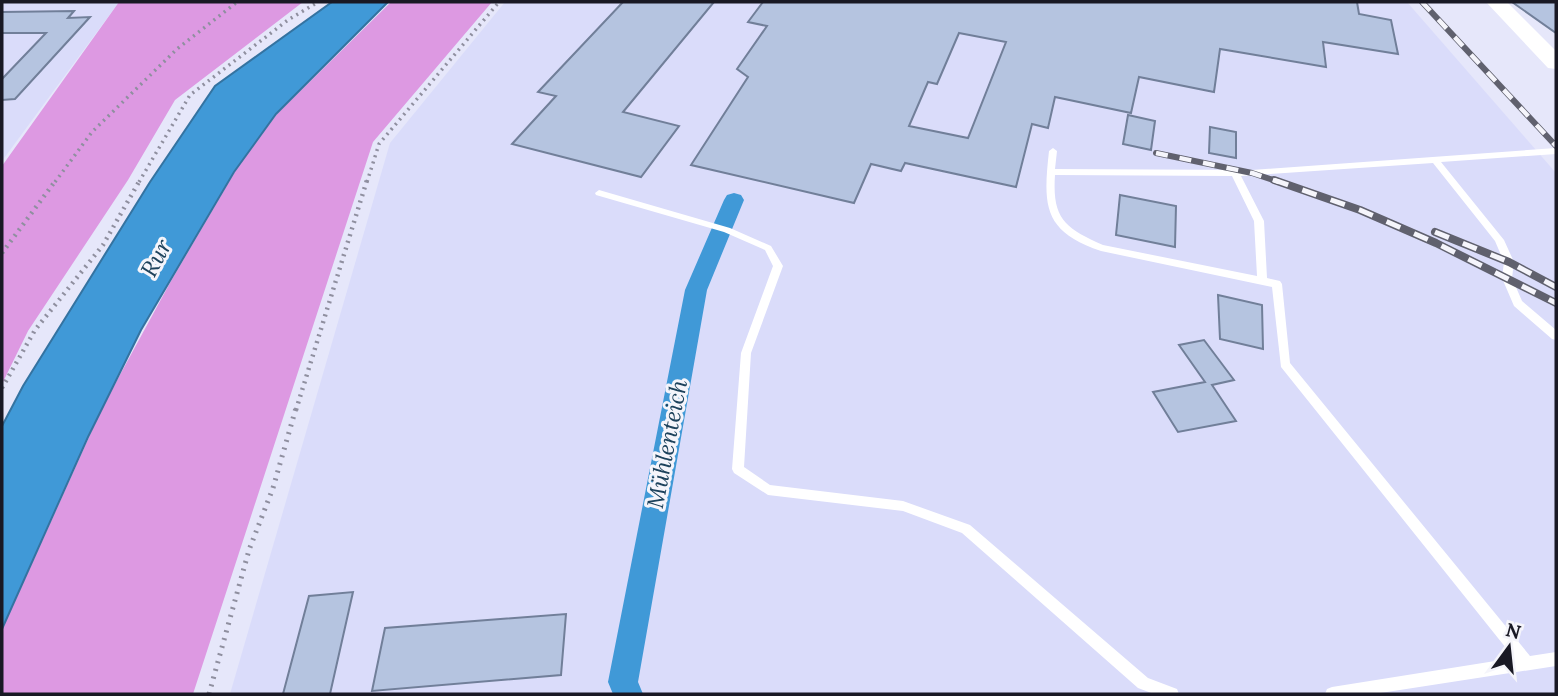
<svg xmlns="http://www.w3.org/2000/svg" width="1558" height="696" font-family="Lora,serif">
<rect width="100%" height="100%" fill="#e6e7fa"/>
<!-- built -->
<g fill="#dadcfa">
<polygon points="2,2 119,2 2,161"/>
<polygon points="505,2 1407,2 1556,173 1556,694 230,694 390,143"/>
</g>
<!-- forest -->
<g fill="#dd99e2">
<polygon points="119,2 303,2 175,100 128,180 28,331 2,384 2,166"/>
<polygon points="391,2 492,2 373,142 193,694 2,694 2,630 103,406 171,281 237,168 277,114"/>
</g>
<!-- water -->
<polygon fill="#4099d7" stroke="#3473a1" stroke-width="2" points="332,2 388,2 276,114 234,172 141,330 88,437 2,629 2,426 23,386 150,182 215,86"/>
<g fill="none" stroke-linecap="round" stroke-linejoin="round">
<!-- canal -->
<polygon fill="#4099d7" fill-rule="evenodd" points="734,193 741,195 744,200 707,290 638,682 643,694 613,694 608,682 685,290 724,200 727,195"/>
</g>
<!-- building -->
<g fill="#b5c4e0" stroke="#717f99" stroke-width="2" fill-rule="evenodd">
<polygon points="623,2 714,2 623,112 679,126 641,177 512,144 556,96 538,92"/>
<path d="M 763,2 L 1357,2 L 1359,14 L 1391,20 L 1398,54 L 1323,42 L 1326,67 L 1220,49 L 1214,92 L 1139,77 L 1131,113 L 1055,97 L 1048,128 L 1032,124 L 1016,187 L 905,163 L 901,171 L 871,164 L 854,203 L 691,165 L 748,77 L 737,69 L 767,26 L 748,22 ZM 959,33 L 1006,42 L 968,138 L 909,126 L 928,82 L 937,84 Z"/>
<polygon points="1512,2 1556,2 1556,33"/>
<polygon points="74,11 68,18 90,17 15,99 2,100 2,79 46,33 2,33 2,12"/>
<polygon points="1128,115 1155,121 1151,150 1123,144"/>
<polygon points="1210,127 1236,132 1236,158 1209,153"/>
<polygon points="1120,195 1176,206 1175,247 1116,235"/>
<polygon points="1218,295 1262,305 1263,349 1220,339"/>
<polygon points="1204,340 1234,380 1212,385 1236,421 1178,432 1153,392 1205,382 1179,345"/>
<polygon points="353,592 330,694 283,694 309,596"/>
<polygon points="566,614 561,675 372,691 385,628"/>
</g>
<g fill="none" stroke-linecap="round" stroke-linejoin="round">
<!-- path-far2 -->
<g stroke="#8f8f9f" stroke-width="3.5" stroke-dasharray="2 4.5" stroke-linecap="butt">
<polyline points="55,182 92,132 177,49 237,2"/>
<polyline points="139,182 190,95 288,20 318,2"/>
<polyline points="367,182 379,144 499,2"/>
</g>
<!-- path-far1 -->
<g stroke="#8f8f9f" stroke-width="4.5" stroke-dasharray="2 5" stroke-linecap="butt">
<polyline points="2,253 56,180"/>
<polyline points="2,388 35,330 103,245 140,180"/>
<polyline points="296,410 367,180"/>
</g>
<!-- path -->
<polyline stroke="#8f8f9f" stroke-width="5" stroke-dasharray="2 6" stroke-linecap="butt" points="209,694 249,550 273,488 296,408"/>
<!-- service -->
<g fill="#fff" fill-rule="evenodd">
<path d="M 1053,148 L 1057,151 L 1055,169 L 1252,170 L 1556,148 L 1556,154 L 1441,162 L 1504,240 L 1514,262 L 1512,278 L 1522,301 L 1556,330 L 1556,340 L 1552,339 L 1514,306 L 1502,278 L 1504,262 L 1495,241 L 1433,163 L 1241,176 L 1264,221 L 1267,278 L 1280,281 L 1282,284 L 1290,363 L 1530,656 L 1556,652 L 1556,666 L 1374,694 L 1325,694 L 1327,689 L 1332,687 L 1514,658 L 1281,367 L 1272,287 L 1101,251 C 1043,231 1043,206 1049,151 ZM 1055,175 L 1232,176 L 1254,221 L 1257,276 L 1103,245 C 1065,228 1052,219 1055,175 Z"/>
<polygon points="599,190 730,228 771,246 783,266 751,353 744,467 770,485 903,501 970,525 1148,678 1177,689 1179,694 1154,694 1138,688 962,533 903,511 768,495 734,473 732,469 741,353 773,266 765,250 724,232 596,195 595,193"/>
</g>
<!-- secondary -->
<polygon fill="#fff" fill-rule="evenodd" points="1486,2 1507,2 1556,51 1556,69 1548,68"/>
<!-- rail-far1 casing -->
<g stroke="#60616e" stroke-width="6">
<g id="rail-far1">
<polyline points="1422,2 1556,146"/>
<polyline points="1156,153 1252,173 1279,182"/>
</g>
</g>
<!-- rail casing -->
<g stroke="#60616e" stroke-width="8">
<g id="rail">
<polyline points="1274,180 1360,210 1436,243 1556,303"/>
<polyline points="1435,232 1509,262 1556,287"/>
</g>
</g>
<!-- rail-far1 -->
<use href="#rail-far1" stroke="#f5f5fb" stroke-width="4.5" stroke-dasharray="12" stroke-linecap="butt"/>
<!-- rail -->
<use href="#rail" stroke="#f5f5fb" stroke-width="5" stroke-dasharray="15" stroke-linecap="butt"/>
</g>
<g text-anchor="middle" stroke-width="6" stroke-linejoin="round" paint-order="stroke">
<!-- water labels -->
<g font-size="23" font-style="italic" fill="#1d425c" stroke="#f5f5fb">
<text transform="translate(156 258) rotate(-62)" y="8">Rur</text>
<text transform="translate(667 444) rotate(-79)" y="8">Mühlenteich</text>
</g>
</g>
<!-- border -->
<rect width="1558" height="696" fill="none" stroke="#191924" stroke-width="7"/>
<!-- north arrow -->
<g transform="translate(1509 647) rotate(15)" stroke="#f5f5fb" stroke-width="5" paint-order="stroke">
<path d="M0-5L12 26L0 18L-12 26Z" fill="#191924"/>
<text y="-10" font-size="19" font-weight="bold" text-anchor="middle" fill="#191924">N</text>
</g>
</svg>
